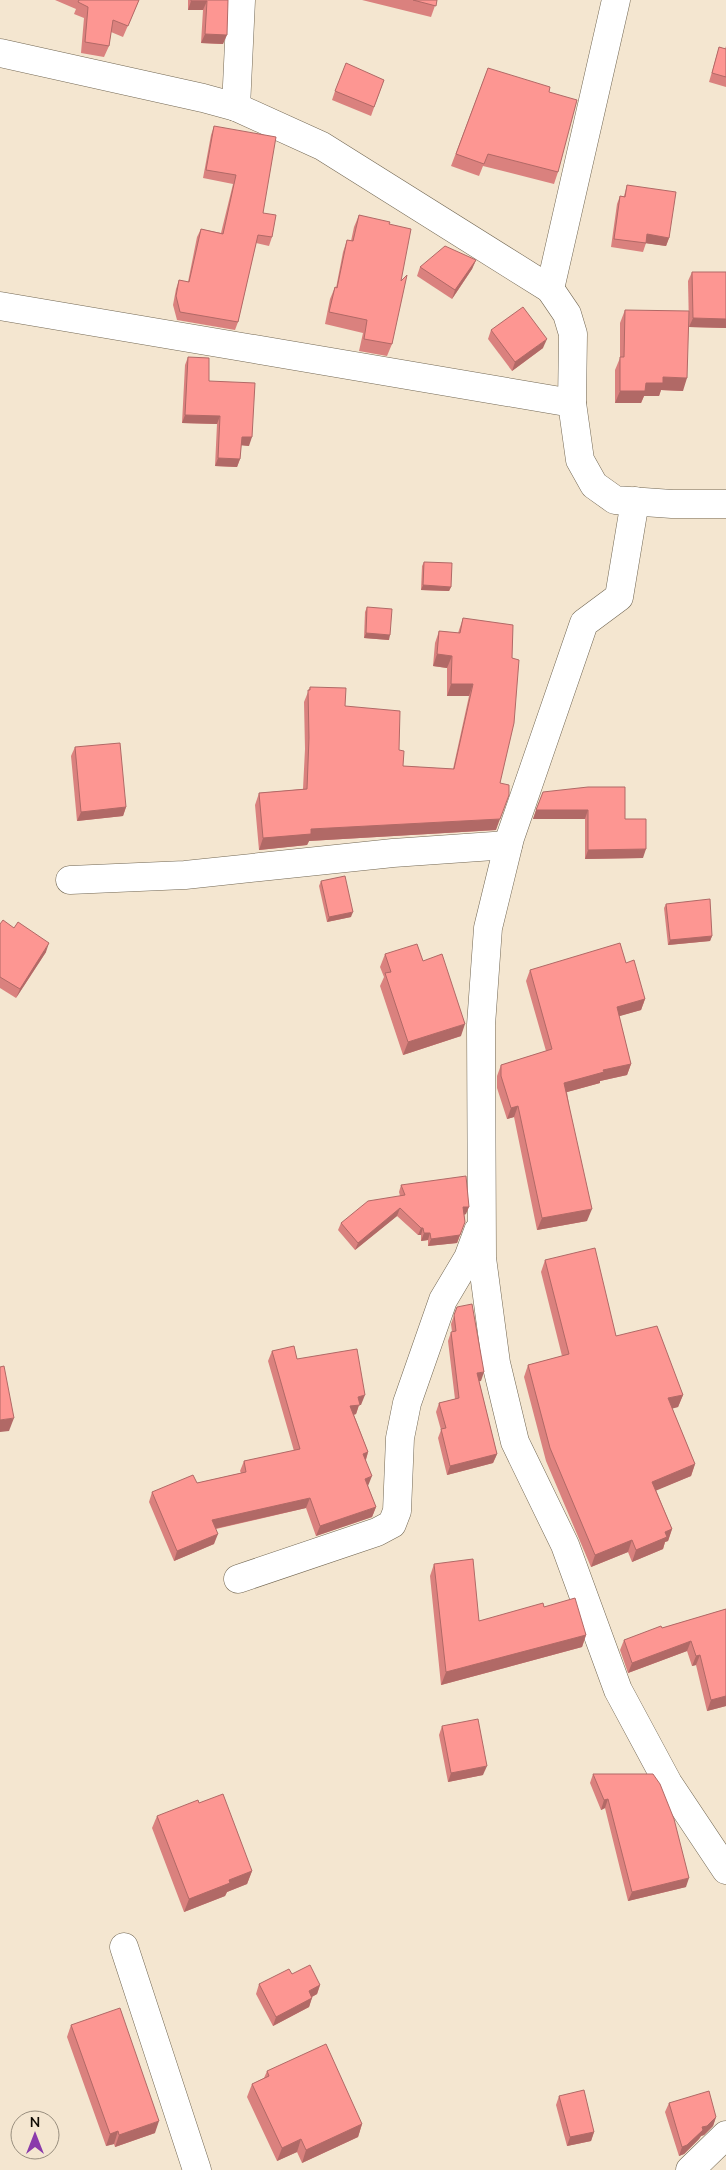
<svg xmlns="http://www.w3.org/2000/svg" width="726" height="2170" font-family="'Nunito Sans',sans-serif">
<rect width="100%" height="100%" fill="#f4e6d0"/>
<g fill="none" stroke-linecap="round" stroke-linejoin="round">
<!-- minor casing -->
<g stroke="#726753" stroke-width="29">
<g id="minor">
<polyline points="0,53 203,98 236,107 322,146 550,289 567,314 573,334 572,403 580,460 594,485 615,500 672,504 726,504"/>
<polyline points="236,107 241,0"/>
<polyline points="550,289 616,0"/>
<polyline points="0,306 572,403"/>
<polyline points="635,501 619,597 584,623 510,838 488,928 481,1025 482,1258 496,1363 515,1442 565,1545 618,1690 668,1783 726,1870"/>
<polyline points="70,880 185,875 393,853 508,845"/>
<polyline points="238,1579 377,1532 392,1524 397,1511 400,1438 407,1403 443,1300 468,1258 478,1231"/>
<polyline points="124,1947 197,2170"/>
<polyline points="690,2170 726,2135"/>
</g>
</g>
<!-- minor -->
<use href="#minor" stroke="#fff" stroke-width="28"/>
</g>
<!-- wall -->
<g fill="#da817e">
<polygon points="55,0 139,0 123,37 111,32 109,46 104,57 81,53 84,18 74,14 76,9"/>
<polygon points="188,0 228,0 223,44 201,43 203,10 188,10"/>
<polygon points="362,0 437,0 431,17"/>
<polygon points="726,46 726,87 709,82 719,47 725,49"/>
<polygon points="488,68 549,92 558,172 554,184 483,166 479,176 451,166"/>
<polygon points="384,80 371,116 332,100 335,91"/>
<polygon points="214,126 263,213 272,237 269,246 256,243 238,322 235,330 177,320 173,305 176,289 179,280 188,282 197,237 201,229 221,233 233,184 203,178 211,135"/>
<polygon points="627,185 669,238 666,246 646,243 643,252 611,247 617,204 620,196 624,196"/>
<polygon points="359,215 389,224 401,281 392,344 387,356 359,351 363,333 325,324 330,299 335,287 336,288 343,252 347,240 351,241 354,227"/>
<polygon points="476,260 472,269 452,299 417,276 420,267"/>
<polygon points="692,272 726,272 726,328 689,327 688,281"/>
<polygon points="625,310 683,391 661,390 659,396 644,396 641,403 615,403 615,370 620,358 620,323"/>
<polygon points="491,330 543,348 512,371 488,339"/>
<polygon points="188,357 249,446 241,445 240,459 237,467 215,466 217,424 182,423 185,365"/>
<polygon points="424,562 451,587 449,591 421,590 422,566"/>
<polygon points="367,607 389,640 364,638 365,612"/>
<polygon points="463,618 500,783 496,830 309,841 307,845 259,850 255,805 259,793 303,789 305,749 304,702 310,687 345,706 399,750 403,766 453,769 469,696 447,696 447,668 433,666 435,643 439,631 458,633"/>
<polygon points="75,747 126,807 123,816 77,821 71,756"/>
<polygon points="543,792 625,819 643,858 585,859 585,819 533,819"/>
<polygon points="321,881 351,917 327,922 319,886"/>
<polygon points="666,904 712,936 710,941 668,945 664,908"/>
<polygon points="0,924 46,952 16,998 0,988"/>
<polygon points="385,954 423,961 461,1036 403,1055 380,986 384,977 380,967"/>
<polygon points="626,963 645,999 641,1010 619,1016 631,1064 627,1075 600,1081 600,1083 567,1092 587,1221 537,1230 514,1117 507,1119 497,1088 497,1076 501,1065 546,1051 526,981 530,970"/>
<polygon points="401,1185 466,1214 464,1215 465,1222 457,1243 428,1246 428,1240 421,1241 421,1235 418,1235 397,1216 355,1250 338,1230 341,1223 400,1196 399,1192"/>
<polygon points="545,1260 616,1336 683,1395 678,1407 672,1408 695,1464 691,1476 656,1490 672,1529 668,1541 665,1542 663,1549 632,1562 628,1552 591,1567 546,1461 524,1377 528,1365 562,1356 541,1272"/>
<polygon points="457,1307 481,1381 479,1381 497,1454 493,1463 447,1475 438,1438 441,1430 436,1412 439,1403 455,1399 448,1341 451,1332 452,1332 451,1324"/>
<polygon points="272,1351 297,1359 361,1405 359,1405 356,1414 354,1415 368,1452 366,1460 368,1486 376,1507 372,1517 316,1536 306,1508 216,1529 214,1544 174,1561 149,1502 152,1492 197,1483 241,1473 240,1471 244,1461 294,1451 268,1361"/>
<polygon points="434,1564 479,1621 544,1607 586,1635 582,1647 441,1685 430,1576"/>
<polygon points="726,1609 726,1707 726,1706 707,1711 696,1665 692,1666 687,1651 628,1673 620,1650 624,1640 662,1628"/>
<polygon points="442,1726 483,1775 448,1782 439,1735"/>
<polygon points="593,1774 686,1887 628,1901 605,1808 601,1810 590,1783"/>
<polygon points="157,1816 252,1871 247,1884 227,1892 225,1896 184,1912 152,1828"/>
<polygon points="292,1974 320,1985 317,1994 312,1997 309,2007 273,2026 256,1994 259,1984"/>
<polygon points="71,2025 155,2133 115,2147 114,2144 106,2146 67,2037"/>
<polygon points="267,2071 362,2124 358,2137 302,2163 297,2152 277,2161 247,2097 252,2084 264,2078"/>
<polygon points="559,2096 594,2132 591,2141 567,2146 556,2105"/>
<polygon points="669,2103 716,2117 713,2126 704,2135 701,2136 699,2139 684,2154 679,2156 665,2112"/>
</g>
<!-- shaded-wall -->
<g fill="#b16966">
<polygon points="191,1 207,1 203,10 188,10"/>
<polygon points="205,34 227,35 223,44 201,43"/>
<polygon points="647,234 669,238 666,246 644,243"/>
<polygon points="476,260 472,269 452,299 455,290"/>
<polygon points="693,318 726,319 726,328 689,327"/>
<polygon points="547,339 543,348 512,371 515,362"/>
<polygon points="663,377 687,378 683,391 661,390 659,396 644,396 641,403 615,403 620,391"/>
<polygon points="185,415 220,416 217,424 182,423"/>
<polygon points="242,437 252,437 249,446 239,445"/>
<polygon points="218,458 240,459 237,467 215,466"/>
<polygon points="423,585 451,587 449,591 421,590"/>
<polygon points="366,633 390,635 389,640 364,638"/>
<polygon points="437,654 452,656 447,668 433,666"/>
<polygon points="451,684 473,684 469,696 447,696"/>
<polygon points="126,807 123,816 77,821 81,812"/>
<polygon points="536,810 588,810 585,819 533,819"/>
<polygon points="500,819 496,830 309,841 307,845 259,850 263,838 311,829"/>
<polygon points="646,849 643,858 585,859 588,850"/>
<polygon points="353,912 351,917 327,922 329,917"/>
<polygon points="712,936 710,941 668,945 670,940"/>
<polygon points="49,943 46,952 16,998 20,989"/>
<polygon points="645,999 641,1010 613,1018 617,1007"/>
<polygon points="465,1024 461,1036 403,1055 408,1042"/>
<polygon points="631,1064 627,1075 600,1081 600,1083 560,1094 564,1083 603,1070"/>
<polygon points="518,1106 514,1117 507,1119 511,1108"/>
<polygon points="463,1207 469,1207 466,1214 460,1215"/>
<polygon points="400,1208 397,1216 355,1250 358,1243"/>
<polygon points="592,1209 587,1221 537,1230 542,1218"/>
<polygon points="421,1228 423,1228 421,1235 418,1235"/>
<polygon points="424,1233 430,1233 428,1240 421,1241"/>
<polygon points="460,1235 457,1243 428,1246 431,1239"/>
<polygon points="484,1372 481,1381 473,1382 477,1373"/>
<polygon points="365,1395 361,1405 359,1405 356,1414 347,1416 350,1406 358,1397"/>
<polygon points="683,1395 678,1407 664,1411 668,1398"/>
<polygon points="14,1418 9,1431 0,1432 0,1420"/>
<polygon points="368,1452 365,1462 363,1454"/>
<polygon points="497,1454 493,1463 447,1475 450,1466"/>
<polygon points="695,1464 691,1476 648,1494 652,1482"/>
<polygon points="372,1476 368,1486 365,1479"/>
<polygon points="310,1498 306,1508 209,1530 212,1520"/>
<polygon points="376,1507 372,1517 316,1536 320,1526"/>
<polygon points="672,1529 668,1541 665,1542 663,1549 632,1562 636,1550 665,1532"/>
<polygon points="218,1534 214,1544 174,1561 177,1551"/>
<polygon points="632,1540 628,1552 591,1567 595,1555"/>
<polygon points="586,1635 582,1647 441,1685 446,1672"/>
<polygon points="691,1641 687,1651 628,1673 632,1663"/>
<polygon points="700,1655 696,1665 692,1666 696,1656"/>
<polygon points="726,1696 726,1706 707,1711 711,1700"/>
<polygon points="487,1766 483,1775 448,1782 451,1773"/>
<polygon points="608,1799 605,1808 601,1810 604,1800"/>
<polygon points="252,1871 247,1884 227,1892 225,1896 184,1912 189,1899 229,1880"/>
<polygon points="689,1878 686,1887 628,1901 632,1892"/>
<polygon points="320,1985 317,1994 306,2000 309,1991"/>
<polygon points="312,1998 309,2007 273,2026 276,2017"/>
<polygon points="716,2117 713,2126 704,2135 701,2136 699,2139 684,2154 679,2156 682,2147 702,2127"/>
<polygon points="159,2121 155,2133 115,2147 119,2135"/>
<polygon points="362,2124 358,2137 302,2163 306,2150"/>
<polygon points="118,2131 114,2144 106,2146 110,2134"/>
<polygon points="594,2132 591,2141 567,2146 570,2137"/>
<polygon points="301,2139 297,2152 277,2161 282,2148"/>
</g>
<!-- building -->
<g fill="#fd9692" stroke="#b16966">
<polygon points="79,0 139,0 128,26 113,20 109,46 85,42 88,7 78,2"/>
<polygon points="191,0 228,0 227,35 205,34 207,1 191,1"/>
<polygon points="413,0 437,0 436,6"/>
<polygon points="719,47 726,49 726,77 712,73"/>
<polygon points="346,63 384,80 374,107 335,91"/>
<polygon points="488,68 550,87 549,92 577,100 558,172 488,154 484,164 456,154"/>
<polygon points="214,126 276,137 263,213 276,215 272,237 258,235 238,322 180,312 176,296 179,280 189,282 201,229 223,234 236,175 206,170"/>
<polygon points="627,185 676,192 669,238 647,234 646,243 614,239 620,196 625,197"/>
<polygon points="359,215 390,222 389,224 411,229 401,281 407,275 392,344 364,339 367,320 329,312 335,287 337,288 347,240 353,241"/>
<polygon points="445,246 476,260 455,290 420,267"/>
<polygon points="692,272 726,272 726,319 693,318"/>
<polygon points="523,307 547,339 515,362 491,330"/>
<polygon points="625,310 689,311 687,378 663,377 663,383 646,383 645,391 620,391 620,357 624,357"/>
<polygon points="188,357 209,358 209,381 255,383 252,437 242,437 240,459 218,458 220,416 185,415"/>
<polygon points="424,562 452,563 451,587 423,585"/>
<polygon points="367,607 392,609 390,635 366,633"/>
<polygon points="463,618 513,625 512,658 519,660 514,723 500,783 509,785 509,795 500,819 311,829 311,834 263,838 259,793 307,789 309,738 308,690 310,690 310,687 346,688 345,706 400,711 399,750 404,751 403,766 454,769 473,684 451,684 452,656 437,654 439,631 460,633"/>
<polygon points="120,743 126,807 81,812 75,747"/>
<polygon points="588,787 625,787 625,819 646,819 646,849 588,850 588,810 536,810 543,792"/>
<polygon points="345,876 353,912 329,917 321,881"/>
<polygon points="710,899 712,936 670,940 666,904"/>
<polygon points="3,920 14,928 18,922 49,943 20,989 0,977 0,924"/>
<polygon points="620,943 626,963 634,960 645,999 617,1007 631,1064 603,1070 604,1072 564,1083 592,1209 542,1218 518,1106 511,1108 501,1076 501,1065 552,1049 530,970"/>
<polygon points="417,944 423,961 442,954 465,1024 408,1042 385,973 391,972 385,954"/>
<polygon points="466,1176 469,1207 463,1207 465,1222 460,1235 431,1239 430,1233 424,1233 423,1228 421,1228 400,1208 358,1243 341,1223 368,1201 405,1195 401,1185"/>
<polygon points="595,1248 616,1336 657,1326 683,1395 668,1398 695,1464 652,1482 672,1529 665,1532 667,1537 636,1550 632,1540 595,1555 550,1448 528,1365 569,1354 545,1260"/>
<polygon points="472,1304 484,1372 477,1373 497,1454 450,1466 441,1429 446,1428 439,1403 459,1398 451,1332 456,1331 454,1315 457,1307"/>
<polygon points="294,1346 297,1359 357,1349 365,1395 358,1397 360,1405 350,1406 368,1452 363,1454 372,1476 365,1479 376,1507 320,1526 310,1498 212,1520 218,1534 177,1551 152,1492 193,1475 197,1483 246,1472 244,1461 300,1449 272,1351"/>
<polygon points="4,1366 14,1418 0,1420 0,1367"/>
<polygon points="473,1559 479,1621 543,1603 544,1607 575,1598 586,1635 446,1672 434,1564"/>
<polygon points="726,1609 726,1696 711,1700 700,1655 696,1656 691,1641 632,1663 624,1640 661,1626 662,1628"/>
<polygon points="478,1719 487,1766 451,1773 442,1726"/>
<polygon points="593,1774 653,1774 660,1784 674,1819 689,1878 632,1892 608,1799 604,1800"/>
<polygon points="223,1794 252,1871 229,1880 230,1883 189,1899 157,1816 198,1800 199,1803"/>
<polygon points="310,1965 320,1985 309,1991 312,1998 276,2017 259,1984 289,1969 292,1974"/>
<polygon points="120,2008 159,2121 119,2135 118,2131 110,2134 71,2025"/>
<polygon points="326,2044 362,2124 306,2150 301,2139 282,2148 252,2084 269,2076 267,2071"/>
<polygon points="584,2090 594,2132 570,2137 559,2096"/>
<polygon points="709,2091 716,2117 707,2126 702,2127 703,2130 687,2145 682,2147 669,2103"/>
</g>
<!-- north arrow -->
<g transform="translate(35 2135)"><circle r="24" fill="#f4e6d0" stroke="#998f7f"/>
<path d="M0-4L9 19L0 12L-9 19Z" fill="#8a3bab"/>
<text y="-8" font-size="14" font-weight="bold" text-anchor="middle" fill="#100c05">N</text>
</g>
</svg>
